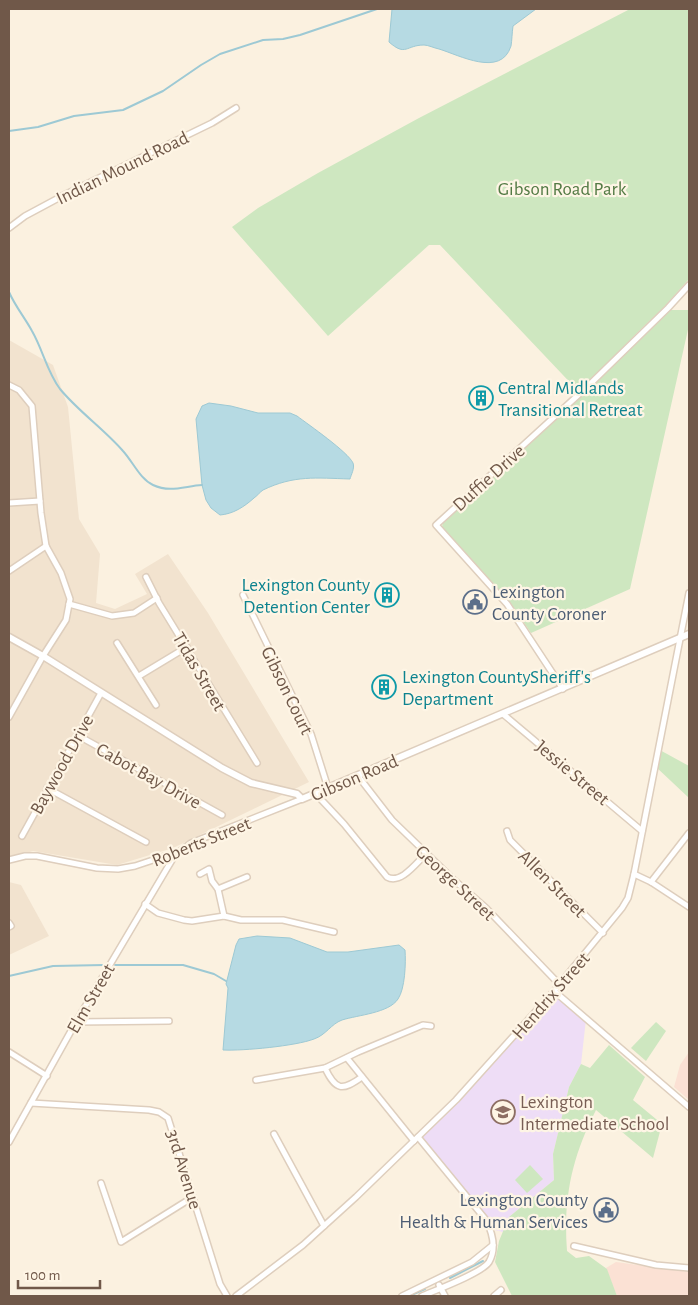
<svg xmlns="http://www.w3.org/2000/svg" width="698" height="1305" font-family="'Alegreya Sans',sans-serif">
<rect width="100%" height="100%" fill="#fbf1e0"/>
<!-- residential -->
<g fill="#f2e3cf">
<polygon points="9,340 53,365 68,407 79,519 100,554 96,603 115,609 147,594 135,574 168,554 208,613 309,782 173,848 117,865 33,851 9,858"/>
<polygon points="9,882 21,885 49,936 9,955"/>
</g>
<!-- commercial -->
<g fill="#fbe1d4">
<polygon points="689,1052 689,1100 674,1087 680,1065"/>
<polygon points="616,1262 689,1272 689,1296 617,1296 606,1268"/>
</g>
<!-- education -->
<polygon fill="#eeddf6" points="554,991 586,1019 581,1064 569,1087 553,1154 554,1180 509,1217 503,1232 491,1229 418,1137 473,1083"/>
<!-- green -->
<g fill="#cee7c0">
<polygon points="630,9 689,9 689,279 664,307 637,333 580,393 440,245 429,245 328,336 232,227 258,208 318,173 419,118"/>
<polygon points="669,310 689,310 689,325 630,589 531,633 509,601 442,527 443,522 590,387"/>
<polygon points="658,749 689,766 689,798 655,766"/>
<polygon points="656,1022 666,1031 646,1061 631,1048"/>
<path d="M 609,1045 L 645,1077 L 633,1100 L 662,1124 L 653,1158 L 596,1110 C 572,1157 563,1198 567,1251 L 576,1258 L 589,1256 L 607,1269 L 617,1296 L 512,1296 L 495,1262 L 499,1241 L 509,1217 L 554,1180 L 553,1154 L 569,1087 L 581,1064 L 590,1068 Z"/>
<polygon points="530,1165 543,1179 527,1193 515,1180"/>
</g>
<!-- water -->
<g fill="#b6dae3" stroke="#9dc9d4">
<path d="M 392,9 L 536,9 L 513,26 C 512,33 512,40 511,46 C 501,78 459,55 439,49 C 434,48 428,45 424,45 C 406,45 406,57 389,42 Z"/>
<path d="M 209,403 L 231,406 L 258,413 L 290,413 L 297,416 C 309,425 348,452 353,463 C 355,468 351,475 350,479 C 316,478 294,475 263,490 C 260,492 257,496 254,498 C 244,507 233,514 220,515 L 211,508 L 206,500 L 202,485 L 196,419 L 202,406 Z"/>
<path d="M 257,936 L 290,938 L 327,952 L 348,952 L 399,945 L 405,950 C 406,963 405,989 398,999 C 389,1013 358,1015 342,1020 C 331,1024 326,1035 314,1039 C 296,1046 243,1051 223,1050 L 228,988 L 226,984 L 236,945 L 239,939 Z"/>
</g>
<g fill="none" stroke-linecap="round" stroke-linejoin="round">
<!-- stream -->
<g stroke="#9dc9d4" stroke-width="2">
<polyline points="9,131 38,127 74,116 123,110 163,91 201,65 220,54 263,40 283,39 300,35 377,9"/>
<path d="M 9,292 C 15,306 25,318 32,331 C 43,350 47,372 60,389 C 79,412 104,429 123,451 C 133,462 140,479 153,485 C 170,493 185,486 202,485"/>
<polyline points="114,965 183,965 214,974 226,981"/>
<polyline points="9,976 53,966 104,965"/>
<polyline points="450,1278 483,1261"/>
<polyline points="409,1296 425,1289"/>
</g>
<!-- minor casing -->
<g stroke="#decebd" stroke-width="8">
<g id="minor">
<polyline points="9,228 25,216 66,194 212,123 236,108"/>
<polyline points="9,385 19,390 32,406 41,513 46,546 61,573 70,599 66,620 43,656 9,717"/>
<polyline points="9,503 40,501"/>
<polyline points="9,571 46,546"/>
<polyline points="146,577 159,603 257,763"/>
<polyline points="243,595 311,734 328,788"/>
<polyline points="69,604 112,616 134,613 157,598"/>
<polyline points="117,643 156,705"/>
<polyline points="139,676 187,647"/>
<polyline points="563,689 507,604 436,525 587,387 668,308 689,285"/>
<polyline points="503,714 642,831"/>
<polyline points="77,735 222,815"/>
<polyline points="358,776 392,820 454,880 486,908 559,984"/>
<polyline points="47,788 146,842"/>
<path d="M 315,793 L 344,824 L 387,877 C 401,885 417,862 427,853"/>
<polyline points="507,831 510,840 603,933"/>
<polyline points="22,836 101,693"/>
<polyline points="9,860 25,856 37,856 97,868 118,869 135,866 165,856 175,855 191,843 302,799"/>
<polyline points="200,874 209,869 212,881 218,889 224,916"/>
<polyline points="634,874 651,882 689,907"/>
<polyline points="651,882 689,833"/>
<polyline points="218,889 247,877"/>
<polyline points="145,904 158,913 184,920 192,921 224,916 241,920 283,920 334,932"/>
<polyline points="9,923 11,926 9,927"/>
<polyline points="554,991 689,1107"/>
<polyline points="76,1022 169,1021"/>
<polyline points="9,1052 47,1076"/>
<polyline points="347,1058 414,1141"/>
<path d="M 325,1068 C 336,1091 342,1091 362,1077"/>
<polyline points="256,1080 325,1068 358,1052 423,1025 431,1026"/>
<polyline points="31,1103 149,1110 159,1112 168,1118 220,1284 227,1296"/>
<polyline points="274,1134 324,1226"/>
<path d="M 418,1137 L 486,1220 C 492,1232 497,1248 489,1262 C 482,1273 436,1290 422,1296"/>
<polyline points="9,1142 76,1022 175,855"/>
<polyline points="101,1183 121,1242 193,1197"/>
<polyline points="574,1246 656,1265 689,1268"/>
<polyline points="439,1285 445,1296"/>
<polyline points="236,1296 303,1245 356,1197 456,1100 554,991 622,908 628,898 634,874 689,593"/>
<polyline points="402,1296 472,1262 493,1245"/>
<polyline points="494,1296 501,1290"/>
</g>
</g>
<!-- tertiary casing -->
<g stroke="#decebd" stroke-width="9">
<polyline id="tertiary" points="9,637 43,656 222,768 251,783 297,794 302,799 689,634"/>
</g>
<!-- minor -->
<use href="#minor" stroke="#fff" stroke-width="5"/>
<!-- tertiary -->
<use href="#tertiary" stroke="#fff" stroke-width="6"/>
</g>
<!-- icons -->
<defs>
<g id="building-ring" transform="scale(1.25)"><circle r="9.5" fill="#fef5e5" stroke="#0f9aa8" stroke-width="1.5"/><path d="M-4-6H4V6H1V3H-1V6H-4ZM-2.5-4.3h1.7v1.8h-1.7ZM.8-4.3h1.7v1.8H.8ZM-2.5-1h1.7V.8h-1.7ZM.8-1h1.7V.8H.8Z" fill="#0f9aa8"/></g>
<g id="civic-ring" transform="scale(1.25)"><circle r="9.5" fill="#fef5e5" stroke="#5c6f8a" stroke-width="1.5"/><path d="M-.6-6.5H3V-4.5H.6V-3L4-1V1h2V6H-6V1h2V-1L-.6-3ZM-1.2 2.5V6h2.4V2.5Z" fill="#5c6f8a"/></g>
<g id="school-ring" transform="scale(1.25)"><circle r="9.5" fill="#fef5e5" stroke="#8d6e63" stroke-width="1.5"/><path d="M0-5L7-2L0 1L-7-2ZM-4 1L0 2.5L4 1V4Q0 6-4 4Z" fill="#8d6e63"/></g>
</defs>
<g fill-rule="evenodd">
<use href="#building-ring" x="481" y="398"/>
<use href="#building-ring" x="387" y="595"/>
<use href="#civic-ring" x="475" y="602"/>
<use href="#building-ring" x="384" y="687"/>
<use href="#school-ring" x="503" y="1112"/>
<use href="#civic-ring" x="606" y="1210"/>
</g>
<g text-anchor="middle" stroke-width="4.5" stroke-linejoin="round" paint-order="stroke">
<!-- street labels -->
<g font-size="19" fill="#705849" stroke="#fef5e5">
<text transform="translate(122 167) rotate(-26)" y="7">Indian Mound Road</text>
<text transform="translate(488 477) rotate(-42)" y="7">Duffie Drive</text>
<text transform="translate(200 671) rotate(60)" y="7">Tidas Street</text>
<text transform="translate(288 690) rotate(64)" y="7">Gibson Court</text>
<text transform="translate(61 764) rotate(-61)" y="7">Baywood Drive</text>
<text transform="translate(573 772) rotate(40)" y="7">Jessie Street</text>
<text transform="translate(149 775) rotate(29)" y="7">Cabot Bay Drive</text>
<text transform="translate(354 777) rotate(-23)" y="7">Gibson Road</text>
<text transform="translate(201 841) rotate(-22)" y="7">Roberts Street</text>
<text transform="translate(456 882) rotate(43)" y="7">George Street</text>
<text transform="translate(553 883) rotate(45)" y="7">Allen Street</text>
<text transform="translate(550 995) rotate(-49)" y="7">Hendrix Street</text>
<text transform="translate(90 998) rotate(-60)" y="7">Elm Street</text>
<text transform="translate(185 1169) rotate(73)" y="7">3rd Avenue</text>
</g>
<!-- park labels -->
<g font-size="19" fill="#537a44" stroke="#fef5e5">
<text x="562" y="195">Gibson Road Park</text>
</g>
<!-- culture labels -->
<g font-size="19" fill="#0d838f" stroke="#fef5e5" text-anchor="start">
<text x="498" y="394">Central Midlands<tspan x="498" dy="22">Transitional Retreat</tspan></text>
<text x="370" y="591" text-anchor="end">Lexington County<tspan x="370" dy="22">Detention Center</tspan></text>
<text x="402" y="683">Lexington CountySheriff's<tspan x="402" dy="22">Department</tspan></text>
</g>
<!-- service labels -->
<g font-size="19" fill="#4e5e75" stroke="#fef5e5" text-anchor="start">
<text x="492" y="598">Lexington<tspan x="492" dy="22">County Coroner</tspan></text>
<text x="588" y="1206" text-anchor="end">Lexington County<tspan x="588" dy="22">Health &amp; Human Services</tspan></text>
</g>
<!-- education labels -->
<g font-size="19" fill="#785e54" stroke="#fef5e5" text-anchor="start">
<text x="520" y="1108">Lexington<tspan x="520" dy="22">Intermediate School</tspan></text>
</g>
</g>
<!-- border -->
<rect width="698" height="1305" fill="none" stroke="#705849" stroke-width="20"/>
<!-- scale -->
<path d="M18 1280v8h82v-8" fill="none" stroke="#705849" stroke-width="2.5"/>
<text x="25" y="1280" font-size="15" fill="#705849" stroke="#fef5e5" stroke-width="4" paint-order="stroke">100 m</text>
</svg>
